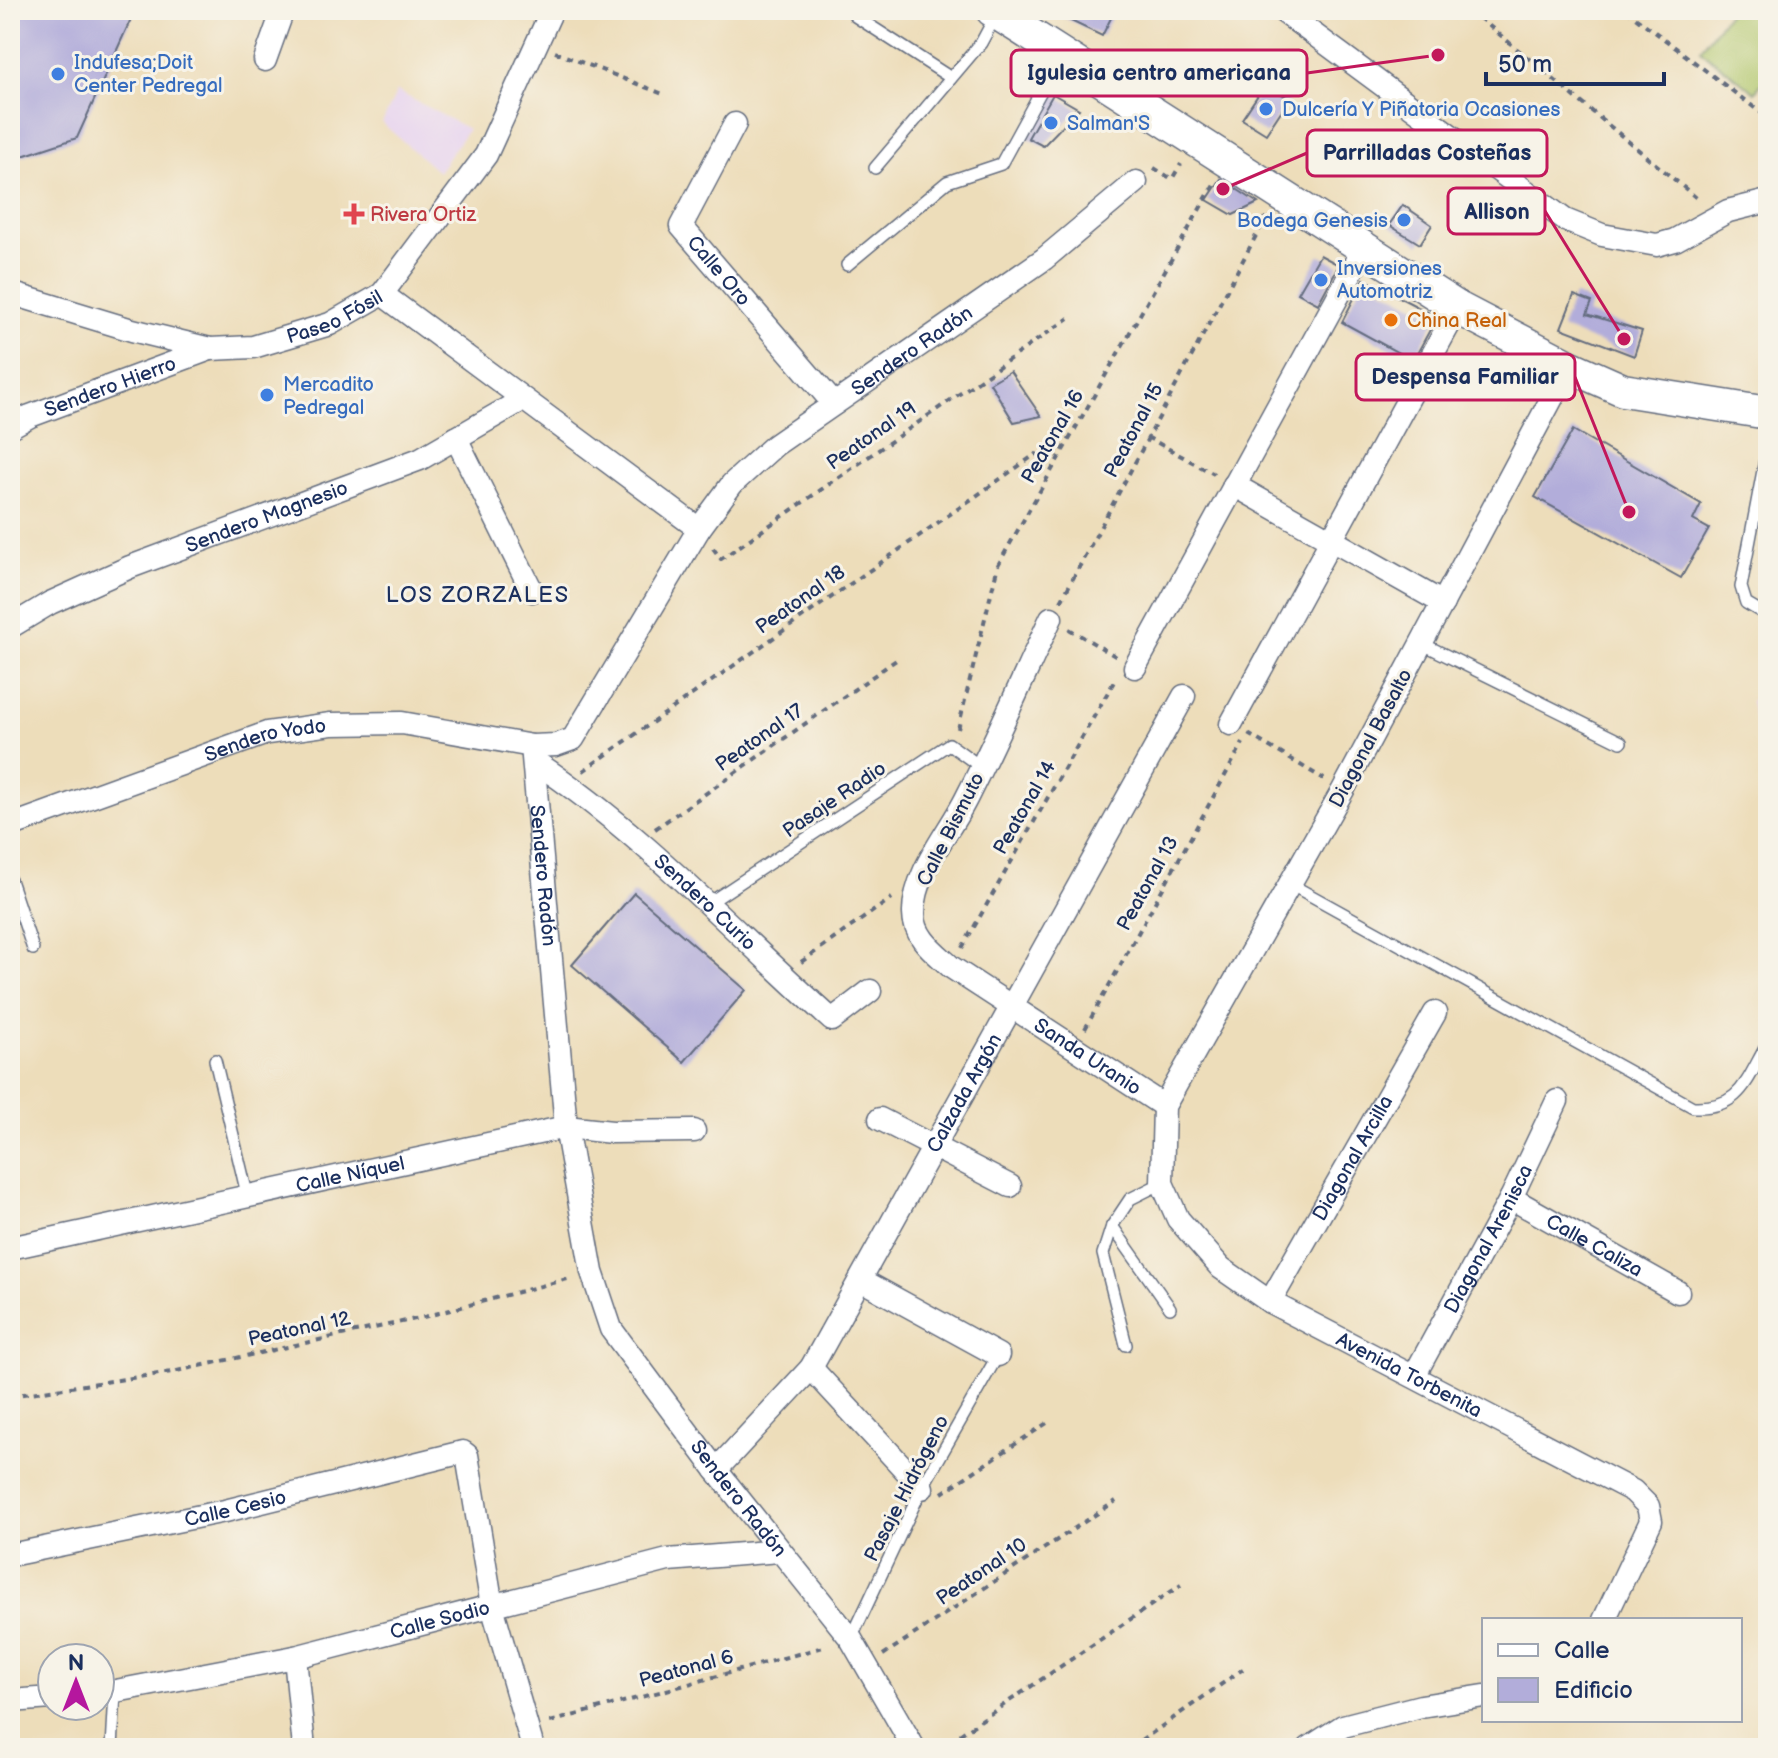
<svg xmlns="http://www.w3.org/2000/svg" width="1778" height="1758" font-family="'Balsamiq Sans',sans-serif">
<rect width="100%" height="100%" fill="#f7f3e8"/>
<filter id="ink" filterUnits="userSpaceOnUse"><feTurbulence type="fractalNoise" baseFrequency=".0125" numOctaves="2"/><feDisplacementMap in="SourceGraphic" scale="16" xChannelSelector="R" yChannelSelector="G"/><feConvolveMatrix kernelMatrix="1 2 1 2 8 2 1 2 1" color-interpolation-filters="sRGB"/></filter>
<filter id="wash" filterUnits="userSpaceOnUse"><feTurbulence type="fractalNoise" baseFrequency=".006" numOctaves="4" result="noise"/><feDisplacementMap in="SourceGraphic" scale="32" xChannelSelector="R" yChannelSelector="G"/><feGaussianBlur stdDeviation="1.8" result="paint"/><feColorMatrix in="noise" values="0 0 0 0 0 0 0 0 0 0 0 0 0 0 0 0 0 1.4 0 .05"/><feComposite in="paint" operator="in"/></filter>
<g filter="url(#wash)">
<rect width="100%" height="100%" fill="#edddba"/>
<!-- built -->
<g fill="#e6d2f0">
<polygon points="397,91 468,129 438,172 382,123"/>
<polygon points="1768,691 1768,780 1750,701"/>
</g>
<!-- green -->
<polygon fill="#b0c66a" stroke="#667a64" stroke-width="2" points="1731,10 1768,10 1768,75 1755,92 1700,50"/>
<g id="blocks">
<!-- building -->
<g fill="#b2adda">
<polygon points="10,10 135,10 77,138 10,160"/>
<polygon points="1048,10 1115,10 1102,36"/>
<polygon points="1266,83 1289,99 1266,134 1242,119"/>
<polygon points="1053,94 1079,109 1043,146 1028,138"/>
<polygon points="1221,179 1258,203 1233,215 1207,200"/>
<polygon points="1403,205 1432,225 1420,244 1389,225"/>
<polygon points="1320,255 1339,265 1318,304 1298,293"/>
<polygon points="1364,279 1437,317 1413,361 1342,322"/>
<polygon points="1574,295 1592,302 1587,314 1642,331 1634,356 1561,328"/>
<polygon points="1010,371 1041,416 1014,422 990,383"/>
<polygon points="1573,430 1701,504 1693,520 1709,529 1681,578 1535,497"/>
<polygon points="634,893 746,990 684,1062 572,965"/>
</g>
</g>
</g>
<g filter="url(#ink)">
<use href="#blocks" fill-opacity="0" stroke="#646c7e" stroke-width="2"/>
<g fill="none" stroke-linecap="round" stroke-linejoin="round">
<!-- lane casing -->
<g stroke="#646c7e" stroke-width="14">
<g id="lane">
<polyline points="855,16 951,78"/>
<polyline points="875,168 981,43 995,17"/>
<polyline points="847,265 947,182 1001,164 1059,58"/>
<polyline points="1768,444 1741,587 1746,603 1768,616"/>
<polyline points="1421,643 1621,742"/>
<polyline points="10,880 33,949"/>
<path d="M 1290,884 L 1693,1107 C 1742,1109 1746,1080 1768,1043"/>
<polyline points="706,905 949,744 981,767"/>
<polyline points="215,1060 248,1198"/>
<polyline points="1112,1226 1170,1308"/>
<polyline points="1126,1345 1103,1254 1112,1226 1130,1199 1162,1183"/>
<polyline points="851,1639 922,1488 998,1355"/>
<polyline points="112,1748 115,1693"/>
</g>
</g>
<!-- street casing -->
<g stroke="#646c7e" stroke-width="25">
<g id="street">
<polyline points="1281,10 1565,220 1602,235 1657,245 1675,240 1728,211 1768,201"/>
<polyline points="265,60 283,10"/>
<path id="s1" d="M 735,124 L 681,226 L 834,404"/>
<path id="s2" d="M 10,293 L 132,330 L 210,349 L 253,347 L 330,324 L 382,294 L 486,155 L 552,10"/>
<polyline points="382,294 699,529"/>
<path id="s3" d="M 1569,366 L 1343,790 L 1164,1106 L 1162,1183 L 1178,1219 L 1221,1268 L 1270,1302 L 1633,1491 L 1648,1506 L 1651,1521 L 1604,1620"/>
<path id="s4" d="M 10,427 L 30,416 L 210,349"/>
<polyline points="456,438 532,591"/>
<polyline points="1234,485 1443,603"/>
<path id="s5" d="M 1051,618 C 1023,678 997,738 967,797 C 950,832 913,873 914,914 C 914,938 935,952 951,967 L 1164,1106"/>
<path id="s6" d="M 10,627 L 50,603 L 130,567 L 420,459 L 522,400"/>
<polyline points="1135,667 1364,249"/>
<polyline points="1231,724 1458,308"/>
<path id="s7" d="M 532,746 L 566,1127 L 592,1272 L 611,1329 L 716,1470 L 851,1639 L 914,1748"/>
<path id="s8" d="M 534,761 C 643,833 735,933 832,1020 L 870,991"/>
<path id="s9" d="M 10,826 L 267,733 L 331,724 L 402,723 L 532,746 L 556,745 L 573,739 L 699,529 L 732,484 L 775,445 L 1044,259 L 1136,182"/>
<polyline points="880,1119 1010,1186"/>
<path id="s10" d="M 1511,1198 L 1678,1292"/>
<path id="s11" d="M 10,1248 L 566,1127 L 612,1132 L 694,1131"/>
<polyline points="863,1281 998,1355"/>
<path id="s12" d="M 1270,1302 L 1435,1013"/>
<polyline points="811,1368 922,1488"/>
<path id="s13" d="M 1414,1376 L 1511,1198 L 1557,1101"/>
<path id="s14" d="M 716,1470 L 811,1368 L 1184,696"/>
<path id="s15" d="M 10,1555 L 225,1511 L 463,1452 L 467,1455 L 492,1606 L 533,1748"/>
<polyline points="295,1657 304,1748"/>
<path id="s16" d="M 100,1694 L 295,1657 L 668,1560 L 779,1551"/>
<polyline points="10,1701 52,1698"/>
<polyline points="1309,1748 1343,1726 1421,1706 1484,1696"/>
</g>
</g>
<!-- secondary casing -->
<g stroke="#646c7e" stroke-width="35">
<polyline id="secondary" points="992,10 1458,308 1569,366 1623,390 1768,413"/>
</g>
<!-- path -->
<g stroke="#646c7e" stroke-width="4" stroke-dasharray="6 6" stroke-linecap="butt">
<polyline points="1470,10 1699,200"/>
<polyline points="1626,10 1768,118"/>
<polyline points="555,52 663,94"/>
<polyline points="1154,168 1172,179 1181,164"/>
<polyline points="1147,437 1214,474"/>
<polyline points="713,548 721,559 1069,318"/>
<polyline points="1061,601 1266,217"/>
<polyline points="1069,629 1117,657"/>
<polyline points="958,729 998,565 1214,184"/>
<polyline points="1248,734 1324,779"/>
<polyline points="583,771 1036,454 1054,466"/>
<polyline points="655,829 899,658"/>
<polyline points="962,948 1116,678"/>
<polyline points="801,962 892,898"/>
<polyline points="1085,1029 1243,743"/>
<polyline points="10,1396 172,1372 420,1318 571,1278"/>
<polyline points="942,1493 1050,1421"/>
<polyline points="883,1655 1116,1501"/>
<polyline points="550,1722 827,1646"/>
<polyline points="940,1748 1181,1585"/>
<polyline points="1131,1748 1243,1669"/>
</g>
<!-- lane -->
<use href="#lane" stroke="#fff" stroke-width="11"/>
<!-- street -->
<use href="#street" stroke="#fff" stroke-width="22"/>
<!-- secondary -->
<use href="#secondary" stroke="#fff" stroke-width="32"/>
</g>
</g>
<!-- markers -->
<g fill="#3f7fe0" stroke="#f7f3e8" stroke-width="3">
<circle cx="58" cy="74" r="8"/>
<circle cx="1266" cy="109" r="8"/>
<circle cx="1051" cy="123" r="8"/>
<circle cx="1404" cy="220" r="8"/>
<circle cx="1321" cy="280" r="8"/>
<circle cx="267" cy="395" r="8"/>
</g>
<path fill="#e0444e" stroke="#f7f3e8" stroke-width="3" d="M350 202h8v8h8v8h-8v8h-8v-8h-8v-8h8z"/>
<circle fill="#e8710a" stroke="#f7f3e8" stroke-width="3" cx="1391" cy="320" r="8"/>
<g text-anchor="middle" stroke-width="6" stroke-linejoin="round" paint-order="stroke">
<!-- shop labels -->
<g font-size="20" fill="#366cbe" stroke="#f7f3e8" text-anchor="start">
<text x="74" y="69">Indufesa;Doit<tspan x="74" dy="23">Center Pedregal</tspan></text>
<text x="1282" y="116">Dulcería Y Piñatoria Ocasiones</text>
<text x="1067" y="130">Salman'S</text>
<text x="1388" y="227" text-anchor="end">Bodega Genesis</text>
<text x="1337" y="275">Inversiones<tspan x="1337" dy="23">Automotriz</tspan></text>
<text x="283" y="391">Mercadito<tspan x="283" dy="23">Pedregal</tspan></text>
</g>
<!-- health labels -->
<g font-size="20" fill="#be3a42" stroke="#f7f3e8" text-anchor="start">
<text x="370" y="221">Rivera Ortiz</text>
</g>
<!-- street labels -->
<g font-size="20" fill="#1b2f5e" stroke="#f7f3e8">
<text dy="7" stroke="none"><textPath href="#s1" startOffset="174">Calle Oro</textPath></text>
<text dy="7" stroke="none"><textPath href="#s2" startOffset="338">Paseo Fósil</textPath></text>
<text dy="7" stroke="none"><textPath href="#s9" startOffset="1108">Sendero Radón</textPath></text>
<text dy="7" stroke="none"><textPath href="#s4" startOffset="108">Sendero Hierro</textPath></text>
<text transform="translate(1133 430) rotate(-62)" y="7">Peatonal 15</text>
<text transform="translate(871 435) rotate(-35)" y="7">Peatonal 19</text>
<text transform="translate(1052 436) rotate(-60)" y="7">Peatonal 16</text>
<text dy="7" stroke="none"><textPath href="#s6" startOffset="280">Sendero Magnesio</textPath></text>
<text transform="translate(800 599) rotate(-35)" y="7">Peatonal 18</text>
<text transform="translate(759 737) rotate(-35)" y="7">Peatonal 17</text>
<text transform="translate(1370 738) rotate(-62)" y="7">Diagonal Basalto</text>
<text dy="7" stroke="none"><textPath href="#s9" startOffset="270">Sendero Yodo</textPath></text>
<text transform="translate(834 799) rotate(-34)" y="7">Pasaje Radio</text>
<text transform="translate(1024 807) rotate(-60)" y="7">Peatonal 14</text>
<text transform="translate(950 829) rotate(-63)" y="7">Calle Bismuto</text>
<text dy="7" stroke="none"><textPath href="#s7" startOffset="130">Sendero Radón</textPath></text>
<text transform="translate(1147 883) rotate(-61)" y="7">Peatonal 13</text>
<text dy="7" stroke="none"><textPath href="#s8" startOffset="222">Sendero Curio</textPath></text>
<text dy="7" stroke="none"><textPath href="#s5" startOffset="558">Sanda Uranio</textPath></text>
<text dy="7" stroke="none"><textPath href="#s14" startOffset="454">Calzada Argón</textPath></text>
<text dy="7" stroke="none"><textPath href="#s12" startOffset="166">Diagonal Arcilla</textPath></text>
<text dy="7" stroke="none"><textPath href="#s11" startOffset="348">Calle Níquel</textPath></text>
<text dy="7" stroke="none"><textPath href="#s13" startOffset="156">Diagonal Arenisca</textPath></text>
<text dy="7" stroke="none"><textPath href="#s10" startOffset="96">Calle Caliza</textPath></text>
<text transform="translate(299 1328) rotate(-12)" y="7">Peatonal 12</text>
<text dy="7" stroke="none"><textPath href="#s3" startOffset="1242">Avenida Torbenita</textPath></text>
<text transform="translate(906 1488) rotate(-63)" y="7">Pasaje Hidrógeno</text>
<text dy="7" stroke="none"><textPath href="#s7" startOffset="802">Sendero Radón</textPath></text>
<text dy="7" stroke="none"><textPath href="#s15" startOffset="230">Calle Cesio</textPath></text>
<text transform="translate(981 1571) rotate(-34)" y="7">Peatonal 10</text>
<text dy="7" stroke="none"><textPath href="#s16" startOffset="348">Calle Sodio</textPath></text>
<text transform="translate(686 1668) rotate(-15)" y="7">Peatonal 6</text>
</g>
<!-- food labels -->
<g font-size="20" fill="#c56008" stroke="#f7f3e8" text-anchor="start">
<text x="1407" y="327">China Real</text>
</g>
<!-- neighbourhood labels -->
<g font-size="22" letter-spacing="2" fill="#1b2f5e" stroke="#f7f3e8">
<text x="478" y="602">LOS ZORZALES</text>
</g>
</g>
<!-- callouts -->
<path fill="none" stroke="#c2185b" stroke-width="3" d="M1438 55L1307 73M1223 189L1307 153M1624 339L1545 211M1629 512L1575 377"/>
<g fill="#c2185b" stroke="#f7f3e8" stroke-width="3">
<circle cx="1438" cy="55" r="8"/>
<circle cx="1223" cy="189" r="8"/>
<circle cx="1624" cy="339" r="8"/>
<circle cx="1629" cy="512" r="8"/>
</g>
<g fill="#f7f3e8" stroke="#c2185b" stroke-width="3">
<rect x="1011" y="50" width="296" height="46" rx="8"/>
<rect x="1307" y="130" width="240" height="46" rx="8"/>
<rect x="1448" y="188" width="97" height="46" rx="8"/>
<rect x="1356" y="354" width="219" height="46" rx="8"/>
</g>
<g font-size="22" text-anchor="middle" font-weight="bold" fill="#1b2f5e">
<text x="1159" y="80">Igulesia centro americana</text>
<text x="1427" y="160">Parrilladas Costeñas</text>
<text x="1497" y="219">Allison</text>
<text x="1465" y="384">Despensa Familiar</text>
</g>
<!-- margin -->
<rect width="1778" height="1758" fill="none" stroke="#f7f3e8" stroke-width="40"/>
<!-- legend -->
<rect x="1482" y="1618" width="260" height="104" fill="#f7f3e8" stroke="#9fa5b1" stroke-width="2"/>
<rect x="1498" y="1644" width="40" height="12" fill="#ffffff" stroke="#9fa5b1" stroke-width="2"/>
<text x="1554" y="1658" font-size="24" fill="#1b2f5e">Calle</text>
<rect x="1498" y="1678" width="40" height="24" fill="#b2adda" stroke="#9fa5b1" stroke-width="2"/>
<text x="1554" y="1698" font-size="24" fill="#1b2f5e">Edificio</text>
<!-- north arrow -->
<g transform="translate(76 1682)"><circle r="38" fill="#f7f3e8" stroke="#9fa5b1" stroke-width="2"/>
<path d="M0-6L14 30L0 20L-14 30Z" fill="#b5179e"/>
<text y="-12" font-size="22" font-weight="bold" text-anchor="middle" fill="#1b2f5e">N</text>
</g>
<!-- scale -->
<path d="M1486 72v12h178v-12" fill="none" stroke="#1b2f5e" stroke-width="4"/>
<text x="1498" y="72" font-size="24" fill="#1b2f5e" stroke="#f7f3e8" stroke-width="6" paint-order="stroke">50 m</text>
</svg>
